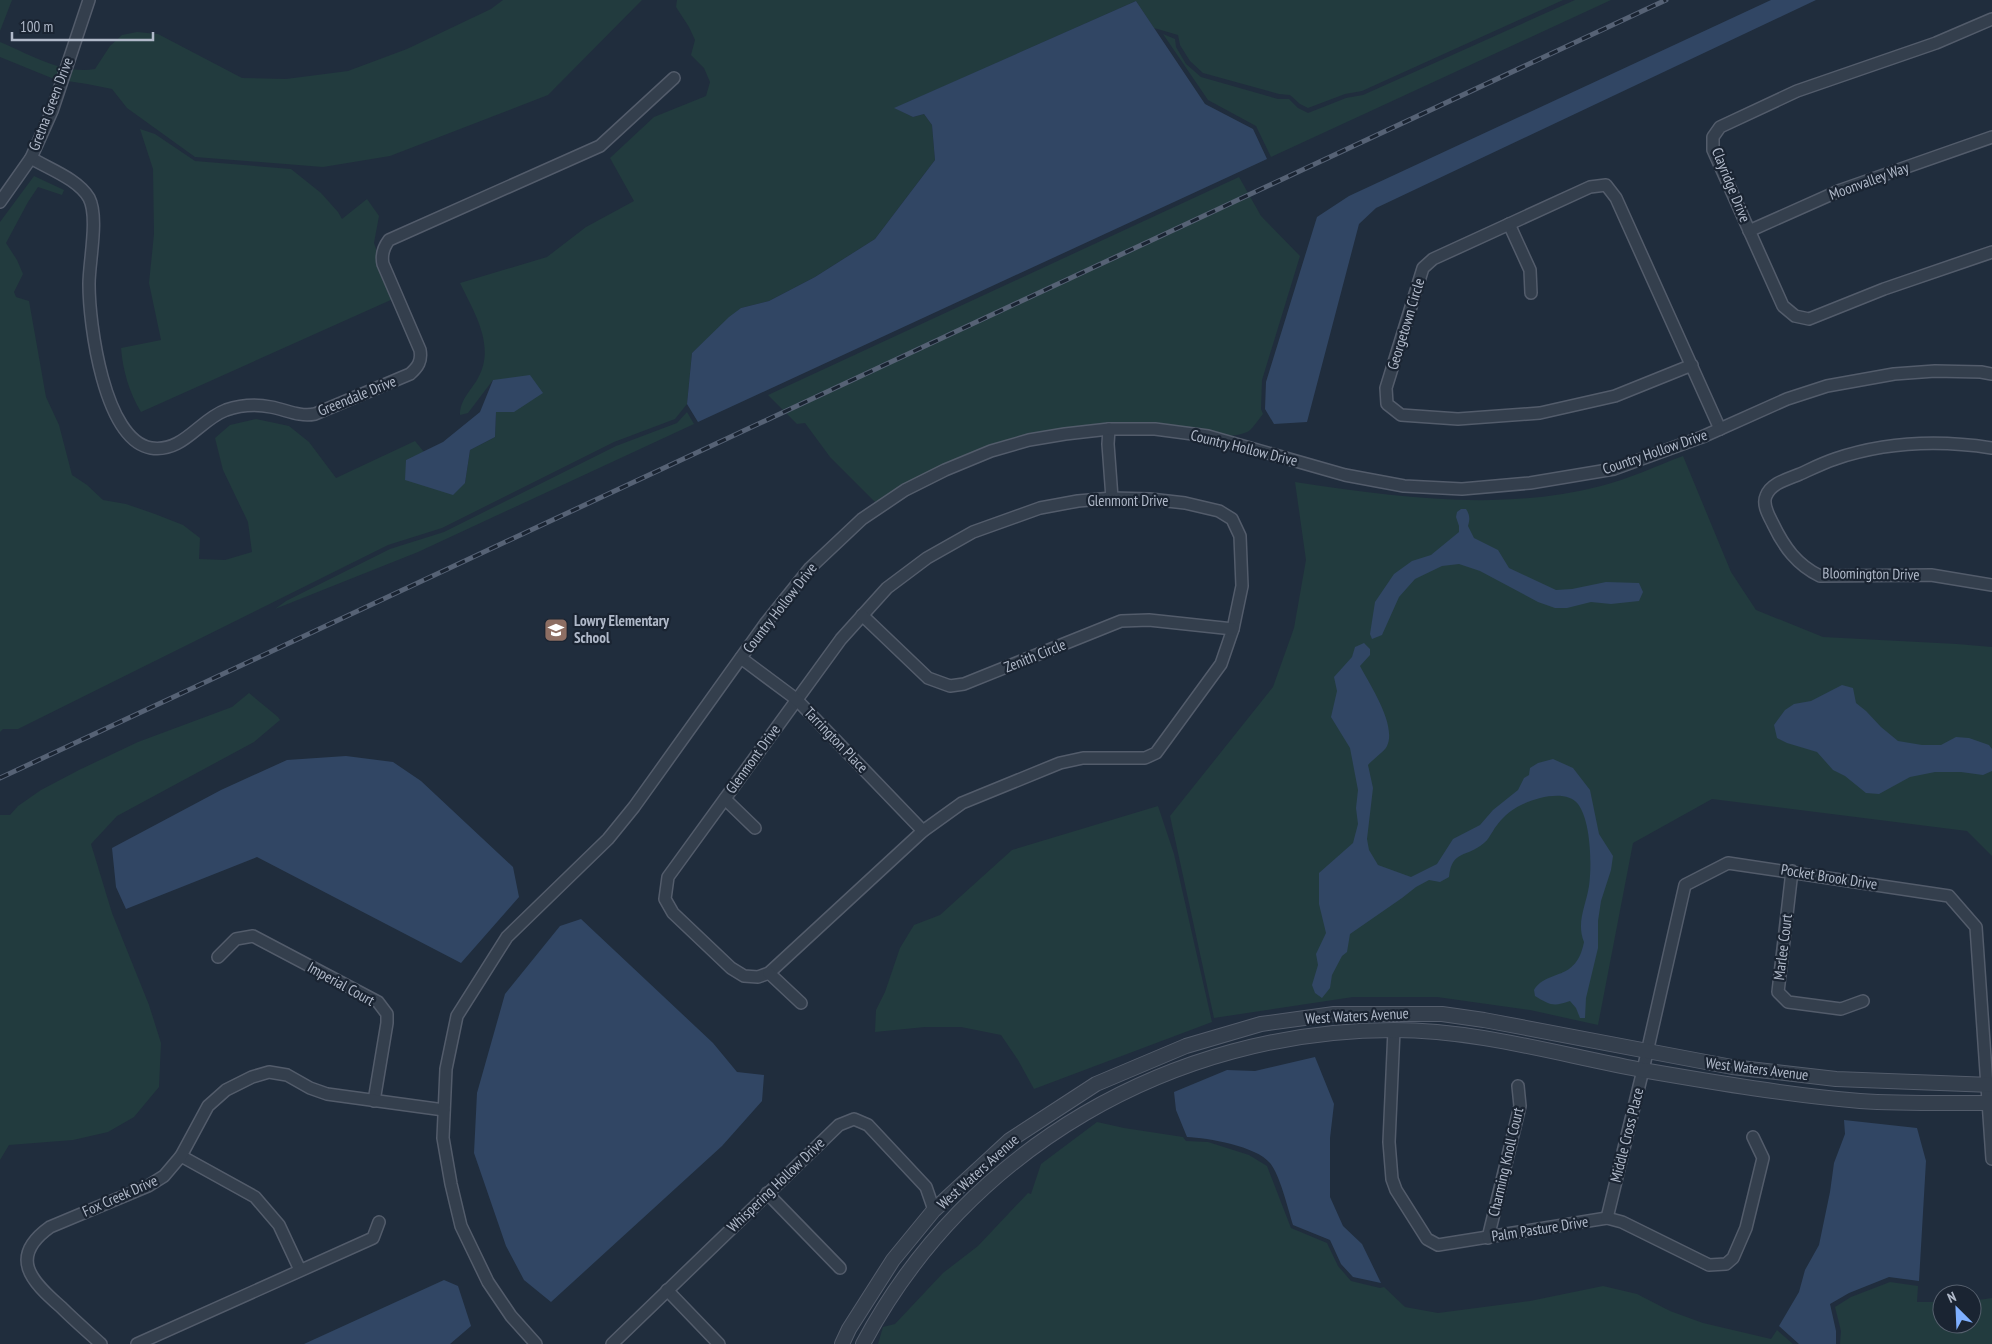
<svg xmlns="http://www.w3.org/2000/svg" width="1992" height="1344" font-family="'PT Sans Narrow',sans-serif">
<rect width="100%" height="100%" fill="#202d3d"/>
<!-- green -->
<g fill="#223b3e">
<polygon points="0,0 12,0 0,31"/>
<path d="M 503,0 L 642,0 L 548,95 L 390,156 L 323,167 L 195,157 L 127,108 L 112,89 L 87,84 L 54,79 L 0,57 L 0,42 C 29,54 63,75 95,69 L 110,46 L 122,35 L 137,32 L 158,34 L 242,78 L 286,79 L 348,71 L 407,49 L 491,9 Z"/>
<path d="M 677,0 L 1563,0 L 1362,91 L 1345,94 L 1308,108 L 1300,104 L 1290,95 L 1279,94 L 1203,73 L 1190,61 L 1180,45 L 1178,35 L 1154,28 L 1136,1 L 895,108 L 913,117 L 924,114 L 932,125 L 935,160 L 875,239 L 815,277 L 769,301 L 741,308 L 692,353 L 687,404 L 675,419 L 614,442 L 442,528 L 388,545 L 18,729 L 3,729 L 0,732 L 0,222 L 34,176 L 64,190 L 62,195 L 38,187 L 28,202 L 6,243 L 17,260 L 23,274 L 14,292 L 16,297 L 29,301 L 46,397 L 59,425 L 72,475 L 87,485 L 103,500 L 126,504 L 155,514 L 183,525 L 200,538 L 199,559 L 225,560 L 252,552 L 248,522 L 223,470 L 215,438 L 230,425 L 256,419 L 289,426 L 309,442 L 336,478 L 415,441 L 424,452 L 406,460 L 465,483 L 470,450 L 495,437 L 496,412 L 514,412 L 493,380 L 468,413 L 460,415 C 460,399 471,391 478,378 C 496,346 474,312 460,283 L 547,257 L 586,227 L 634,201 L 610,158 L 654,117 L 706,96 L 710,82 L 704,68 L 691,55 L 695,40 L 689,27 L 676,7 Z"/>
<polygon points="1575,0 1611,0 1271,157 1256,126 1208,100 1163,34 1175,39 1176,47 1186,64 1201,77 1278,99 1289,99 1298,108 1308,113 1346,98 1363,95"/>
<path d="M 140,129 L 155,134 L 195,161 L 291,169 L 321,193 L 338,212 L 342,219 L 367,199 L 379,216 L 374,243 L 393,299 L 141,412 C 129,392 123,371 121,348 L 161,340 L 149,283 L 154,234 L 153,169 Z"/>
<path d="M 1239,177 L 1261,216 L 1300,256 L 1262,380 L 1261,409 L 1263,414 C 1259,419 1253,428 1249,431 C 1245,434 1231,436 1226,436 C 1219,435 1211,431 1204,430 C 1172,426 1138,420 1106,423 C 1023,430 945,457 876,503 L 830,457 L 805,423 L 797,424 L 768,395 Z"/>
<polygon points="687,412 694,424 418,552 275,609 286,601 390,549 444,532 616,446 677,423"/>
<path d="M 1683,456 L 1731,572 L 1756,610 L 1823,637 L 1957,644 L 1992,647 L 1992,856 L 1967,831 L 1712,799 L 1633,843 L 1598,1025 L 1530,1010 L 1437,997 L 1353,997 L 1214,1018 L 1170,816 L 1273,687 L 1294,628 L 1306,560 L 1295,482 C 1396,497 1500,512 1601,486 C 1629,479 1656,466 1683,456 Z"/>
<polygon points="249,693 278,717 280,720 254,742 117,816 91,844 112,913 149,1005 161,1043 159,1087 134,1117 108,1132 73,1140 9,1145 0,1160 0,815 10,815 18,806 41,790 79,770 138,742 232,707"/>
<polygon points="1158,806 1174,854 1212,1022 1034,1089 1018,1060 1001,1035 961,1027 925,1027 875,1032 876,1010 885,992 900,948 914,925 940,915 1012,850"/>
<polygon points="1097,1122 1124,1128 1183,1137 1186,1141 1208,1142 1249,1155 1267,1166 1291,1228 1327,1243 1338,1266 1351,1281 1380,1288 1384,1287 1405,1307 1438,1313 1530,1301 1603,1286 1637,1294 1670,1311 1703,1323 1771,1339 1777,1330 1793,1344 878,1344 883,1327 895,1324 943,1273 978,1246 1028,1193 1031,1194 1041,1164"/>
<polygon points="1890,1282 1918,1286 1917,1302 1942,1302 1942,1324 1972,1324 1972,1301 1992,1298 1992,1344 1840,1344 1841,1331 1835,1307 1851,1297"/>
</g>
<!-- water -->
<g fill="#314664">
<polygon points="1771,0 1816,0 1376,208 1359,224 1307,422 1274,424 1265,409 1266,382 1317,217 1349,196"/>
<polygon points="1136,1 1205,104 1253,129 1267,159 698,422 687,404 692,353 729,317 741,308 769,301 815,277 875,239 935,160 932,125 924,114 913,117 894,108"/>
<polygon points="530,375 543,393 514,412 496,412 495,437 470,450 465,483 453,495 405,480 406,460 443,442 480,412 493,380"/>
<path d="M 1461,509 L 1466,509 C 1470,515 1470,519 1468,526 L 1474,538 L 1498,550 L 1509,568 L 1556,590 L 1572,589 L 1606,582 L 1639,583 L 1643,592 L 1639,601 L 1611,604 L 1591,602 L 1567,608 L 1555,608 L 1538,602 L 1480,571 L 1459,564 L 1442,566 L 1415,579 L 1399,597 L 1382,635 L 1372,639 L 1370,634 L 1375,602 L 1394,574 L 1412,561 L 1431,555 L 1459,532 L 1459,526 L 1456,517 L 1457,512 Z"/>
<path d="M 1364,643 L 1370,649 L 1370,655 L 1360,666 C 1370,685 1397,725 1387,746 C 1385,751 1373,759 1368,765 L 1373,788 L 1367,839 L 1369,850 L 1378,865 L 1411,877 L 1437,864 L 1453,839 L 1480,825 L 1493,810 L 1518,790 L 1524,778 L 1529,775 L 1530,768 L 1538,763 L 1553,759 L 1573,768 L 1590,790 L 1599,834 L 1613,856 L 1611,870 L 1601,901 L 1598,921 L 1598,948 L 1586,998 L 1585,1018 L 1580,1018 L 1576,1008 L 1570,1001 C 1553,1007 1550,1005 1535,996 L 1534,990 C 1548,968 1576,983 1584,942 C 1576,922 1586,906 1589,886 C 1592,866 1591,821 1578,804 C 1565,787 1525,800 1511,811 C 1504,816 1497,824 1493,831 C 1490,835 1488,840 1484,843 C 1467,858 1452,849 1449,877 L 1440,882 L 1429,880 L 1416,887 L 1402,898 L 1350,934 L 1347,952 L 1342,956 L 1332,975 L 1330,988 L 1322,998 L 1315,993 L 1312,985 L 1318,965 L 1316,954 L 1326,933 L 1319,904 L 1319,873 L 1353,843 L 1358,824 L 1356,808 L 1358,790 L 1350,748 L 1331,717 L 1337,691 L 1334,677 L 1352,657 L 1355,647 Z"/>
<polygon points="1842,685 1853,688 1856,703 1866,711 1881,727 1898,741 1922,745 1941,745 1956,737 1969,738 1989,745 1992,749 1992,771 1983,775 1961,772 1935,772 1910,777 1879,794 1866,793 1845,776 1833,770 1817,752 1787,743 1777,738 1774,725 1785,710 1794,704 1811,701"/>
<polygon points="346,756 393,762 421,781 513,867 519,897 461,963 257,857 126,909 116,887 112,848 221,790 287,760"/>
<polygon points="581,919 713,1043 737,1072 764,1075 762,1101 722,1146 551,1302 524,1280 506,1246 474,1153 477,1093 505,994 560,926"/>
<path d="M 1315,1057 L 1334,1104 L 1330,1138 L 1330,1197 L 1343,1226 L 1362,1244 L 1381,1283 L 1353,1277 L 1341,1264 L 1330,1240 L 1293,1225 C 1288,1209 1280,1175 1270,1163 C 1256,1146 1208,1138 1187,1137 L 1176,1110 L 1174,1092 L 1227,1070 L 1255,1071 Z"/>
<polygon points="1844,1120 1917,1128 1926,1161 1919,1281 1889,1277 1849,1293 1830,1304 1836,1331 1836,1344 1799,1344 1779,1326 1799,1292 1805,1270 1819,1245 1830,1192 1834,1163 1845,1134"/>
<polygon points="444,1280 458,1286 471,1326 450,1344 304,1344"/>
</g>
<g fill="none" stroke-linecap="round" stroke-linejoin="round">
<!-- minor casing -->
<g stroke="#535c6b" stroke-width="14">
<g id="minor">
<polyline points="1992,19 1936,43 1797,91 1720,127 1713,137 1713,150 1783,306 1795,316 1809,319 1884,289 1992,252"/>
<path d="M 31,158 C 49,169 78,179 89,198 C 99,217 89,262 89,284 C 89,324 104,440 151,448 C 183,453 199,420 226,410 C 241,405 256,404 271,407 C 287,410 299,417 315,414 L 410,374 C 418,367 422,361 420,350 L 383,264 C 381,255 383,248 389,240 L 600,146 L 674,78"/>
<polyline points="0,202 31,158 52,111 89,0"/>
<polyline points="1509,224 1530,270 1531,293"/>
<polyline points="1749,231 1841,190 1992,137"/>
<polyline points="1692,365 1615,396 1540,413 1458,419 1401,415 1387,404 1386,388 1423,268 1433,259 1590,187 1606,185 1616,198 1720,429"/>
<polyline points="1109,429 1108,444 1112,498"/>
<path d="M 1992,448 C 1940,440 1885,442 1835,459 C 1823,463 1811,469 1800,474 C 1788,479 1771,483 1766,496 C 1762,505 1769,516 1773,524 C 1784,547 1797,565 1820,576 L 1931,575 L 1992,585"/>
<polygon points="1112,498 1150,499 1185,503 1219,511 1232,519 1240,536 1242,586 1233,629 1221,664 1156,753 1145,758 1083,758 1060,763 962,803 923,831 769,973 758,977 744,976 731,968 673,913 665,899 668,877 841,639 887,588 927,558 973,532 1040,508 1078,501"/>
<polyline points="862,615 928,678 950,686 964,684 1121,621 1149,620 1233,629"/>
<polyline points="741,658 796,699 923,831"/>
<polyline points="725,799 755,828"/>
<polyline points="1792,871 1778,992 1788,1002 1841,1009 1863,1001"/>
<polyline points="218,957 236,939 253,936 378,1002 387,1014 387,1023 374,1101"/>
<polyline points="769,973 801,1003"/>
<polyline points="1394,1030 1389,1142 1392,1179 1396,1190 1427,1239 1438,1245 1607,1218 1622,1222 1709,1265 1726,1264 1733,1258 1746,1228 1763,1158 1753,1137"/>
<polyline points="181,1156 255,1197 279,1225 300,1270"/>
<polyline points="767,1193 840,1268"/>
<polyline points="1607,1218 1643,1070 1685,885 1728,863 1949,896 1976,927 1992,1159"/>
<polyline points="1488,1238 1520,1106 1518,1086"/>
<polyline points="667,1290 719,1344"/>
<path d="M 101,1344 C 88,1332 74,1320 61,1307 C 31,1281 8,1257 50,1227 L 148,1186 L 164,1176 L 181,1156 L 208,1106 L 226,1090 L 252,1077 L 269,1072 L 287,1075 L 310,1088 L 327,1094 L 444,1110"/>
<polyline points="137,1344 373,1238 379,1222"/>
<polyline points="536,1344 511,1316 488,1282 461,1226 451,1184 443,1138 446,1069 457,1016 507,937 608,839 634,807 765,624 810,568 862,519 905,490 945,470 991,451 1029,440 1065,434 1109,429 1155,429 1208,436 1345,475 1404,486 1462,489 1530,483 1614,469 1702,437 1787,399 1827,386 1894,374 1935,371 1981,372 1992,374"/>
<polyline points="612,1344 839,1125 854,1119 868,1125 926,1187 934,1210"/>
</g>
</g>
<!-- tertiary casing -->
<g stroke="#535c6b" stroke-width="16">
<g id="tertiary">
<polyline points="842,1344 849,1329 893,1260 934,1210 1010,1140 1096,1084 1186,1046 1261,1024 1334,1014 1442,1014 1484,1020 1732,1067 1836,1079 1992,1085"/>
<path d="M 863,1344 C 967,1148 1173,1030 1394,1030 C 1480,1030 1564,1056 1648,1071 C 1718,1083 1789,1095 1860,1101 C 1904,1104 1948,1103 1992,1103"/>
</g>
</g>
<!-- minor -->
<use href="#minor" stroke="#343f4d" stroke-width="11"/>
<!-- tertiary -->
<use href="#tertiary" stroke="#343f4d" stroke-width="14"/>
<!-- rail casing -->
<g stroke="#566275" stroke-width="5">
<polyline id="rail" points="0,778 1666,0"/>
</g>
<!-- rail -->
<use href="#rail" stroke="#1a2432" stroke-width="3" stroke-dasharray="9" stroke-linecap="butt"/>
</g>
<!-- icons -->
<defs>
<g id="school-square" transform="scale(1.25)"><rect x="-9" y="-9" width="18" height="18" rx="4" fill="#8d6e63" stroke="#1a2432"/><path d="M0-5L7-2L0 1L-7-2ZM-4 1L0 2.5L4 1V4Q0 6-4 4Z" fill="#fff"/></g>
</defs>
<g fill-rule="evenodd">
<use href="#school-square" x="556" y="630"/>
</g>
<g text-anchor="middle" stroke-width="4.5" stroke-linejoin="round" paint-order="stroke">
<!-- street labels -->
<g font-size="15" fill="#b0b9c9" stroke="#1a2432">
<text transform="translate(51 104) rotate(-69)" y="5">Gretna Green Drive</text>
<text transform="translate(1869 181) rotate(-20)" y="5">Moonvalley Way</text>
<text transform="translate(1731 185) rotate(68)" y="5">Clayridge Drive</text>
<text transform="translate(1406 324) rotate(-73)" y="5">Georgetown Circle</text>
<text transform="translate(357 396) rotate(-22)" y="5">Greendale Drive</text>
<text transform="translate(1244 448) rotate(14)" y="5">Country Hollow Drive</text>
<text transform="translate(1655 452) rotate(-19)" y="5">Country Hollow Drive</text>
<text x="1128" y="506">Glenmont Drive</text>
<text transform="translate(1871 574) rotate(1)" y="5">Bloomington Drive</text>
<text transform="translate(780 608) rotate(-52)" y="5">Country Hollow Drive</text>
<text transform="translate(1035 656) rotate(-22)" y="5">Zenith Circle</text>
<text transform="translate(836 740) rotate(46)" y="5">Tarrington Place</text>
<text transform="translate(753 759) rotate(-54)" y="5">Glenmont Drive</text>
<text transform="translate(1829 877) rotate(9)" y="5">Pocket Brook Drive</text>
<text transform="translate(1783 947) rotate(-83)" y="5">Marlee Court</text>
<text transform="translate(341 984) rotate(29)" y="5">Imperial Court</text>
<text transform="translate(1357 1016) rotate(-3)" y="5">West Waters Avenue</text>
<text transform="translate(1757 1069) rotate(7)" y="5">West Waters Avenue</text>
<text transform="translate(1627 1135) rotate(-76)" y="5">Middle Cross Place</text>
<text transform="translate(1506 1162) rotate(-77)" y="5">Charming Knoll Court</text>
<text transform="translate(978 1172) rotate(-42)" y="5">West Waters Avenue</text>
<text transform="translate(776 1185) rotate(-44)" y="5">Whispering Hollow Drive</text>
<text transform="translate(120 1196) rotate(-24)" y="5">Fox Creek Drive</text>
<text transform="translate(1540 1229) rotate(-9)" y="5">Palm Pasture Drive</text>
</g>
<!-- poi labels -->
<g font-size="15" font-weight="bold" fill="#b0b9c9" stroke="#1a2432" text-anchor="start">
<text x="574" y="626">Lowry Elementary<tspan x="574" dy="17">School</tspan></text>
</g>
</g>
<!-- north arrow -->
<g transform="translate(1957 1309) rotate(336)"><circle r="24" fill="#1a2432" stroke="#56606e"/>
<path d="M0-4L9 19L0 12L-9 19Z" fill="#7fb0ff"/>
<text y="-8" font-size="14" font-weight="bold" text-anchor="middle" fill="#b0b9c9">N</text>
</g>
<!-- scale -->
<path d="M12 32v8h141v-8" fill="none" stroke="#b0b9c9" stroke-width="2.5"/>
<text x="20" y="32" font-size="15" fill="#b0b9c9" stroke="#1a2432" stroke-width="4" paint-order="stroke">100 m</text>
</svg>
